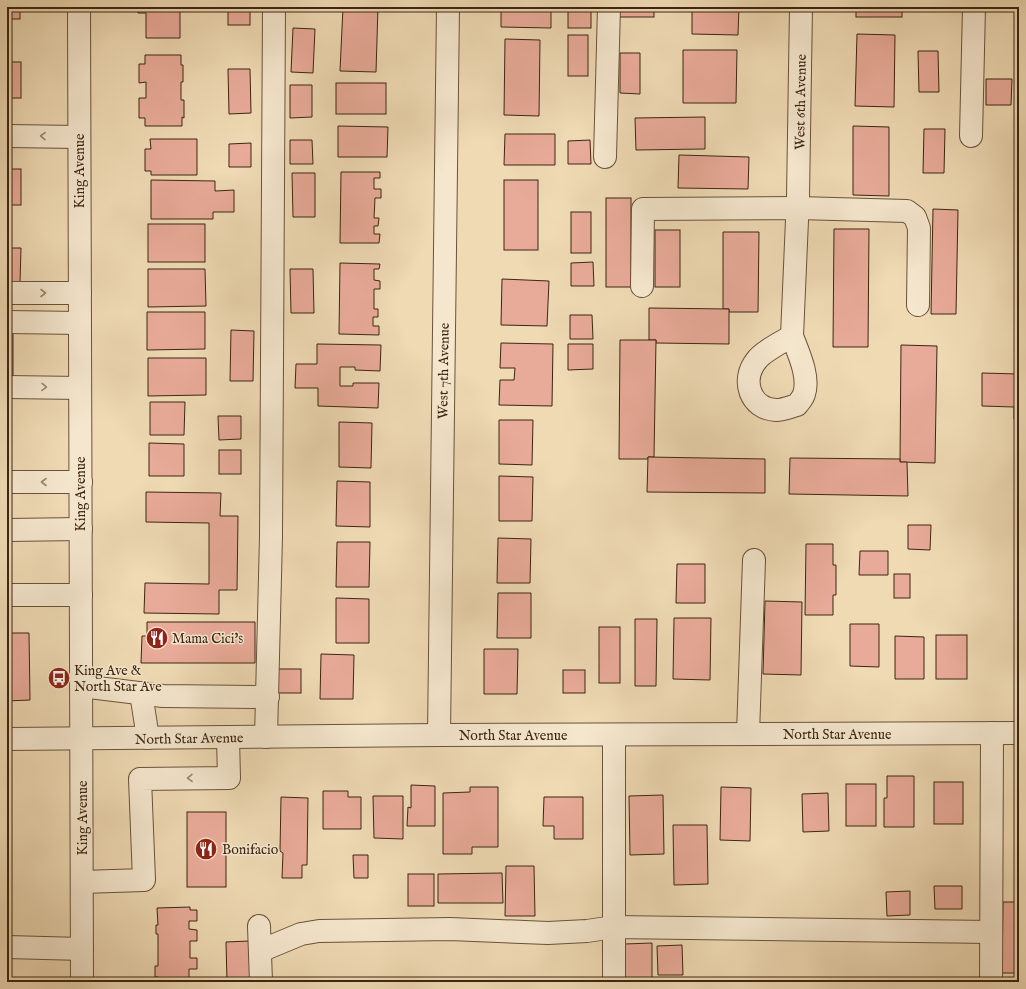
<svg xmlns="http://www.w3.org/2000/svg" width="1026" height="989" font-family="'IM FELL English',serif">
<rect width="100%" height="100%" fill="#efdab4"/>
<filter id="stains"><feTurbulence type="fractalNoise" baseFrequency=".005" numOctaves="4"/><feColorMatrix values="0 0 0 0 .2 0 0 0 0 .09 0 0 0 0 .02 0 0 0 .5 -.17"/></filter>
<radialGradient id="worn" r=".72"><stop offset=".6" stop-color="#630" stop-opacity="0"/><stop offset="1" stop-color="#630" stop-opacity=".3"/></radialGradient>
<!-- building -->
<g fill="#e9ab99" stroke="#3c2613">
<rect x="7" y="7" width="13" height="12"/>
<polygon points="138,7 180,7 180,38 146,38 146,13 138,13"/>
<rect x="228" y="7" width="22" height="18"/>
<polygon points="343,7 378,7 376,72 340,71"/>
<polygon points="501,7 551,7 551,28 501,27"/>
<rect x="568" y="7" width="23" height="21"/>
<rect x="615" y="7" width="39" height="10"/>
<polygon points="692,7 739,7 738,35 692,34"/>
<rect x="856" y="7" width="46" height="10"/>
<polygon points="293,28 315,29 313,73 291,72"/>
<polygon points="857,34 895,35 894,107 855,106"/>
<rect x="568" y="35" width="20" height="41"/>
<polygon points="505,39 540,40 539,116 504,115"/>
<polygon points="683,50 737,50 736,103 683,103"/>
<polygon points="918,51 938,51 939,92 919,92"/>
<polygon points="620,53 640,53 640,94 620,93"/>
<polygon points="145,55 181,55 181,65 183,65 183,82 181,82 181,100 184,100 184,118 182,117 182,126 145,126 145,118 139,118 139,98 146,98 146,82 139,83 139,64 145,64"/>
<rect x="7" y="62" width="14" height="36"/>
<polygon points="228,69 250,69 251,113 229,114"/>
<polygon points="986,79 1012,79 1011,105 986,105"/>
<rect x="336" y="83" width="50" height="31"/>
<polygon points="290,85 312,85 312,117 290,118"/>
<polygon points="705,117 705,149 636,150 635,118"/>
<polygon points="338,126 388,127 387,157 338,157"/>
<polygon points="853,126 889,127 889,196 853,195"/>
<polygon points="924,129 945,129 944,173 923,173"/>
<polygon points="505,134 555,134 555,165 504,165"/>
<polygon points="150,139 197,139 197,175 151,175 151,171 145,171 145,149 151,149"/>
<polygon points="290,140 312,140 313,164 290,164"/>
<polygon points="590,140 591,164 568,164 568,141"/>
<polygon points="251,143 251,167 229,167 229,144"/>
<polygon points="679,155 749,157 748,189 678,188"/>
<rect x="7" y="169" width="14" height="36"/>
<polygon points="341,172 380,172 380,178 374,178 374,189 381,189 381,198 375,198 374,218 379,218 378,226 374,226 374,234 380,234 379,243 340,243"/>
<polygon points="292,173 315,173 315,217 293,217"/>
<polygon points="151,180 215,181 215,191 234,190 234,212 213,212 213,219 151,219"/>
<rect x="504" y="180" width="34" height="70"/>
<rect x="606" y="198" width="25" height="89"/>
<polygon points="933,209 958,210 956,314 931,314"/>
<rect x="571" y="212" width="20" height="41"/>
<rect x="148" y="224" width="57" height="38"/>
<polygon points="834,229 869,229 868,347 833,347"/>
<rect x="655" y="230" width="25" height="57"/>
<polygon points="723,232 759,232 758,312 729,312 729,309 723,309"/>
<polygon points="7,248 21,248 20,283 7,283"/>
<polygon points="593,262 594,286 571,286 571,263"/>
<polygon points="340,263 380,264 379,269 374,269 374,280 380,281 380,289 374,289 374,309 378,309 378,317 373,317 373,326 379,326 379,335 339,334"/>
<polygon points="148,269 205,269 206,306 148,307"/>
<polygon points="290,269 313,269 314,313 291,313"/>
<polygon points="502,279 549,281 547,326 501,325"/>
<polygon points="649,308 729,309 729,344 656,343 656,340 649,340"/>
<polygon points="147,312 205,312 205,349 147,350"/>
<polygon points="570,315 592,315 593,339 570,339"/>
<rect x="7" y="329" width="6" height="48"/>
<polygon points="231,330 254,331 253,381 230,381"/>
<polygon points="620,340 656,340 654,457 648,457 648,459 619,459"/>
<polygon points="501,343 553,344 552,406 499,405 500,380 514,380 515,368 500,368"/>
<polygon points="317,344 381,345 380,371 355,370 355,367 340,367 340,386 353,386 353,383 379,383 378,408 318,406 318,388 295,388 296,364 317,364"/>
<polygon points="568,344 593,344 593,369 568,370"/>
<polygon points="901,345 937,346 935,463 900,462"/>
<polygon points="148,358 206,358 206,395 148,396"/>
<polygon points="982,373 1019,374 1019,419 1014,419 1014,407 982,406"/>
<polygon points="150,402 185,402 184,435 150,435"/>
<rect x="7" y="414" width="3" height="53"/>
<polygon points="218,416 241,416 241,439 219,440"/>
<polygon points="499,420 533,420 532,465 499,464"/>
<polygon points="339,422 372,423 371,468 339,467"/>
<polygon points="149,443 184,444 184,476 149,476"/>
<rect x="219" y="450" width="22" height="24"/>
<polygon points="648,457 765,459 765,493 647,492"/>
<polygon points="790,458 900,459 900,462 907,462 908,496 789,494"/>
<polygon points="499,476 533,477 532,521 499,521"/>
<polygon points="337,481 370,482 370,527 336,526"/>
<polygon points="146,492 221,493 220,516 238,516 237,590 219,590 219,614 144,613 145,583 209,584 209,523 146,522"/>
<polygon points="908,525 931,525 930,550 908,549"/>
<polygon points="498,538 531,539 530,583 497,583"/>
<polygon points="337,542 370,542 369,587 336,587"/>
<polygon points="806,544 833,544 833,565 836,565 836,595 833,595 833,615 805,615"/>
<polygon points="860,551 888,551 888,575 859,575"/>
<polygon points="677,564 705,564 705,603 676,603"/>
<rect x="894" y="574" width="16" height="24"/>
<polygon points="498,593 531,593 531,638 497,638"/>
<polygon points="336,598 369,599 369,643 336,643"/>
<polygon points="765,601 802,602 801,675 763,674"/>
<polygon points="674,618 711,618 710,680 673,679"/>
<polygon points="635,619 657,619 656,686 635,686"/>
<polygon points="147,622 255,622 255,663 141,663 142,636 147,636"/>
<polygon points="850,624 879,624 879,667 850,666"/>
<rect x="599" y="627" width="21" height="56"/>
<polygon points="7,633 29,633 30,700 7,701"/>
<rect x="936" y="635" width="31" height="44"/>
<polygon points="895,636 924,637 924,679 895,679"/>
<polygon points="484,649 518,649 517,694 484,694"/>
<polygon points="321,654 354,655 353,699 320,699"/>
<rect x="278" y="669" width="23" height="24"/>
<rect x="563" y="670" width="22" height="23"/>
<polygon points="887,776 914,776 914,827 884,827 884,798 887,798"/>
<rect x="934" y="782" width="29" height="42"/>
<rect x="846" y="784" width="30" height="42"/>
<polygon points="411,785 435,786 435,826 407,826 408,807 411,808"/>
<polygon points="470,787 498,787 498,847 472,847 472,854 443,854 443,793 470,792"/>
<polygon points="721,787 751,788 750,841 720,840"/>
<polygon points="323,791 348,791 348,797 361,797 361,829 323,829"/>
<polygon points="828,793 829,831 803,832 802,794"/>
<polygon points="663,795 664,854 630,855 629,796"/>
<polygon points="373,796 403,796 403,839 374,838"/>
<polygon points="281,797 308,798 307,865 302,865 302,878 282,878 283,853 280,851"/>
<polygon points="544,797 583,797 583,839 554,839 554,826 543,826"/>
<rect x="187" y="812" width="39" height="75"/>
<polygon points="673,825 707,825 708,884 674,885"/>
<polygon points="353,855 368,855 368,878 354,878"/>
<polygon points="506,866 534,866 535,916 505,916"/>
<polygon points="502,873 503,903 438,903 438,874"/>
<rect x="408" y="874" width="26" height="32"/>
<polygon points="934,886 962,886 962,909 935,909"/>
<polygon points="910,891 910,915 887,916 886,892"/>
<polygon points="1003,902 1019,902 1019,973 1002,973"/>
<polygon points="190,907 190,910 197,910 197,921 189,921 189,929 197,930 197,941 190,941 190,958 197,958 197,969 189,969 189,978 197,978 197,982 158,982 158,977 155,977 155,966 158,966 158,934 156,934 156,925 158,925 157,908"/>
<polygon points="249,941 250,982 227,982 226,942"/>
<polygon points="652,943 652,978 625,978 624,944"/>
<polygon points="682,945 683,975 658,975 657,946"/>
<rect x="7" y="972" width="3" height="10"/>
<polygon points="539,980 539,982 510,982 510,981"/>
</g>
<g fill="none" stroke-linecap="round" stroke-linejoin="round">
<!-- minor casing -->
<g stroke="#69533b" stroke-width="24">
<g id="minor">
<polyline points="79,7 82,982"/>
<polyline points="7,136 79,137"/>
<polyline points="971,136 974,7"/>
<polyline points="605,157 609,7"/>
<polyline points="642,286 643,209 798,208 907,211 915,217 919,228 918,305"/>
<polyline points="7,293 80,293"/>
<polyline points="7,322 80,323"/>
<path d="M 792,336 C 798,352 810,377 804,394 C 803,398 799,402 797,405 C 790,407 783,410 776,410 C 750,409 741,380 756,361 C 762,352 782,342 792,336 L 798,197 L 801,7"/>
<polyline points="7,387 80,388"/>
<polyline points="7,482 81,482"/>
<polyline points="7,530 81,529"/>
<polyline points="7,595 81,595"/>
<polyline points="81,686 163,696 268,697"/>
<polyline points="141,693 148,738"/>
<polyline points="748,734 754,560"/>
<polyline points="439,735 448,7"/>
<polyline points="266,737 271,536 274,7"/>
<polyline points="7,739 439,735 1019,733"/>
<polyline points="82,882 144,880 140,779 229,778 228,738"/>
<polyline points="259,926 261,982"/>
<polyline points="7,947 82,949"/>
<polyline points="260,951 301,934 319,931 450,929 548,933 587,931 614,927 991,932"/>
<polyline points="614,982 614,735"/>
<polyline points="991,982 992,733"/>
</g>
</g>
<!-- minor -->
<use href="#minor" stroke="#f5e7ce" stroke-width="22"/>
</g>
<!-- one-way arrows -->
<defs><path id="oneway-chevron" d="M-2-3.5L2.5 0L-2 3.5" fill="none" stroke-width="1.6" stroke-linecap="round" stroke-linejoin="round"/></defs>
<g stroke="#988670">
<use href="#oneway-chevron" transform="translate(43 136) rotate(-179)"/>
<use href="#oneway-chevron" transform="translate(43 293)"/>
<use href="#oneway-chevron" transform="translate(44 387) rotate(1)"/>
<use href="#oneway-chevron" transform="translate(44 482) rotate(-180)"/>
<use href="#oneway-chevron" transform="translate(190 778) rotate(179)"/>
</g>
<!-- icons -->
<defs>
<g id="restaurant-disc" transform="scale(1.15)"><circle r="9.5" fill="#8f2418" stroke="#f5e7ce"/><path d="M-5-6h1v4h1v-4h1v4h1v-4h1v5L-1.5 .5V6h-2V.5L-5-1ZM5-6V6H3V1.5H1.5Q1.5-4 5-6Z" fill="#fff"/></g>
<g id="bus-disc" transform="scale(1.15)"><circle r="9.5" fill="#8f2418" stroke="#f5e7ce"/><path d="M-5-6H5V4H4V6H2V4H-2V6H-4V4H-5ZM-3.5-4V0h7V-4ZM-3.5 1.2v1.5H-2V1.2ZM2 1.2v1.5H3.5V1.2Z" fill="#fff"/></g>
</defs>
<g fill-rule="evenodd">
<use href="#restaurant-disc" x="157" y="638"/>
<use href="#bus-disc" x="59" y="678"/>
<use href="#restaurant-disc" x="206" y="849"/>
</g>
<g text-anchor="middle" stroke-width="3" stroke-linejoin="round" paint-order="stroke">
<!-- street labels -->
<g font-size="14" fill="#3c2613" stroke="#f5e7ce">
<text transform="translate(800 102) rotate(-89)" y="5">West 6th Avenue</text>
<text transform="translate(79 171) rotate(-90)" y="5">King Avenue</text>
<text transform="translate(443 371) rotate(-89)" y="5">West 7th Avenue</text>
<text transform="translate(80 494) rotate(-90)" y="5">King Avenue</text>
<text x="837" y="739">North Star Avenue</text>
<text x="513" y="740">North Star Avenue</text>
<text transform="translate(189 738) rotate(-1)" y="5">North Star Avenue</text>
<text transform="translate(82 818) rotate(-90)" y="5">King Avenue</text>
</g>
<!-- poi labels -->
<g font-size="14" fill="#3c2613" stroke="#f5e7ce" text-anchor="start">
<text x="172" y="643">Mama Cici's</text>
<text x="74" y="675">King Ave &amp;<tspan x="74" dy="16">North Star Ave</tspan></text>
<text x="222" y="854">Bonifacio</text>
</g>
</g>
<!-- margin -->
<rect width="1026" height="989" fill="none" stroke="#efdab4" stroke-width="24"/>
<rect x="8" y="8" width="1010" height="973" fill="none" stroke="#3c2613" stroke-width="2"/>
<rect x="12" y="12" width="1002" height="965" fill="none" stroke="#3c2613"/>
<rect width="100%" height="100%" filter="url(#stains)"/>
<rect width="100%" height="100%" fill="url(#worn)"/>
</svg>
